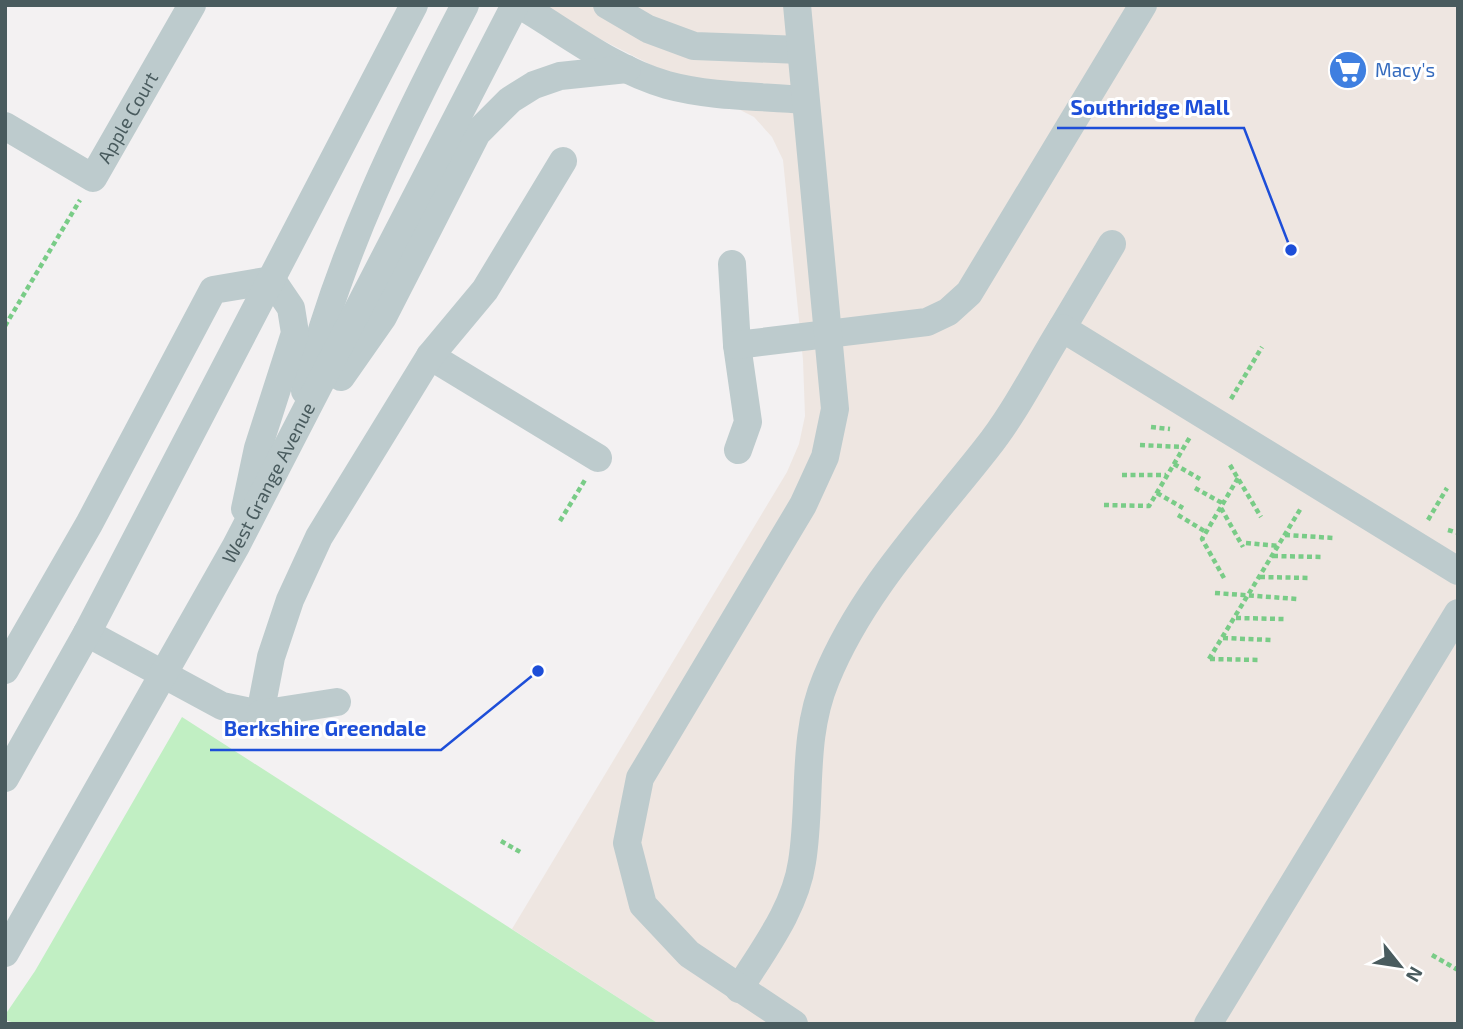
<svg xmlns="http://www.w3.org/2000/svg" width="1463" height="1029" font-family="'Exo 2',sans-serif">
<rect width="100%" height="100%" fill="#f3f1f2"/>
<!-- commercial -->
<polygon fill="#eee6e1" points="533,5 1458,5 1458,1024 659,1024 512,929 787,472 799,444 805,416 803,360 783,160 772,137 754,117"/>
<!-- green -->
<polygon fill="#c1efc3" points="182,717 659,1024 18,1024 5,1020 5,1015 35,971"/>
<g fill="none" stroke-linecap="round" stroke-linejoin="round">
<!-- path -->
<g stroke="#79cc87" stroke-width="4.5" stroke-dasharray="5 3.5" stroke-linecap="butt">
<polyline points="5,326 80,200"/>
<polyline points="1231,399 1262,347"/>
<polyline points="1151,427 1170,429"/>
<polyline points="1140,445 1183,447"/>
<polyline points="1174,464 1200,479"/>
<polyline points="1230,465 1261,517"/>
<polyline points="1122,475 1166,475"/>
<polyline points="1195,488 1222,503"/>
<polyline points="1157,493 1183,508"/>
<polyline points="1104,505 1149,506 1190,437"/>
<polyline points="1221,508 1243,547"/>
<polyline points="1178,515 1206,532"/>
<polyline points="1428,520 1447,488"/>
<polyline points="560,521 585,480"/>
<polyline points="1448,530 1458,533"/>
<polyline points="1285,535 1334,538"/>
<polyline points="1246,543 1279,546"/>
<polyline points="1273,556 1322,557"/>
<polyline points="1260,577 1309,578"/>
<polyline points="1224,578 1202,539 1238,478"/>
<polyline points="1215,593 1297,599"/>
<polyline points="1236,618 1284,619"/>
<polyline points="1223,638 1272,640"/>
<polyline points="1209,659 1301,508"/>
<polyline points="1210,659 1259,660"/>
<polyline points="501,841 522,853"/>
<polyline points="1432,955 1458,970"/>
</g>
<!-- minor -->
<g stroke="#bdcbcd" stroke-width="28">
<path d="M 520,5 C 567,33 614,70 667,85 C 711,97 760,96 805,100"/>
<polyline points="607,5 648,29 694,46 801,50"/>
<path id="s1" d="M 5,126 L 93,178 L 192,5"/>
<polyline points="732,264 737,345 748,422 738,450"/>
<polyline points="1062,328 1112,244"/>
<polyline points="737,345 927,322 948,312 969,293 1143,5"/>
<polyline points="430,356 598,458"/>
<polyline points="341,377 383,317 477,133 510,100 534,85 560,76 627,69"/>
<path d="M 305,391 C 338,256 401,128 465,5"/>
<polyline points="245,509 258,448 295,333 291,308 272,280"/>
<polyline points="87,633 222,706 260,714 271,657 290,600 319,537 430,356 485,290 563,161"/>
<polyline points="5,670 89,524 213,290 272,280"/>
<polyline points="260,714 337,702"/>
<polyline points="5,778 87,633 414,5"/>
<path id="s2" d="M 5,953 L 236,546 L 515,5"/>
<path d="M 739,989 C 763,950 795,909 802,862 C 812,800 801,739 826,679 C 862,591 928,523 986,449 C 1015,413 1037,368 1062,328 L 1458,571"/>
<polyline points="794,1024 689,954 643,905 627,843 640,778 803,505 825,457 835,409 797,5"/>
<polyline points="1208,1024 1458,613"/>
</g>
</g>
<!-- icons -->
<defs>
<g id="supermarket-disc" transform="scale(2.0125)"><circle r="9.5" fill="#3f7fe0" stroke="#fff"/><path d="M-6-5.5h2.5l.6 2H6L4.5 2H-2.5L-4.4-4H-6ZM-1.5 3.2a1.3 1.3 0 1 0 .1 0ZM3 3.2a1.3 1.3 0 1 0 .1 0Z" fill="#fff"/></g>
</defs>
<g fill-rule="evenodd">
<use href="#supermarket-disc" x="1348" y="70"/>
</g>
<g text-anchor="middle" stroke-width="6" stroke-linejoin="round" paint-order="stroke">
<!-- shop labels -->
<g font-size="19" fill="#366cbe" stroke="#fff" text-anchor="start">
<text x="1375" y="77">Macy's</text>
</g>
<!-- street labels -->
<g font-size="19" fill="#495b5e" stroke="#fff">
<text dy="7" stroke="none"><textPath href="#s1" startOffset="172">Apple Court</textPath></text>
<text dy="7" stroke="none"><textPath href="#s2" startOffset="539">West Grange Avenue</textPath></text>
</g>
</g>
<!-- callouts -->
<path fill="none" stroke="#1d4ed8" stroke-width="2.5" d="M1291 250L1244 128H1057M538 671L441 750H210"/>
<g fill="#1d4ed8" stroke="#fff" stroke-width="2.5">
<circle cx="1291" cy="250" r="7"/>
<circle cx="538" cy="671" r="7"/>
</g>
<g font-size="21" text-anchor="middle" font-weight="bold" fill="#1d4ed8" stroke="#fff" stroke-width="6" stroke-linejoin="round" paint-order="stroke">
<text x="1150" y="115">Southridge Mall</text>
<text x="325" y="736">Berkshire Greendale</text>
</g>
<!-- border -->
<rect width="1463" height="1029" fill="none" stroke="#495b5e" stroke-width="14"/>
<!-- north arrow -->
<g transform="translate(1400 966) rotate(120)" stroke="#ffffff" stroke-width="5" paint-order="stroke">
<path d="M0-5L12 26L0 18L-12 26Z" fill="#495b5e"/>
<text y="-10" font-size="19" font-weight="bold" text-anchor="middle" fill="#495b5e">N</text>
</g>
</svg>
